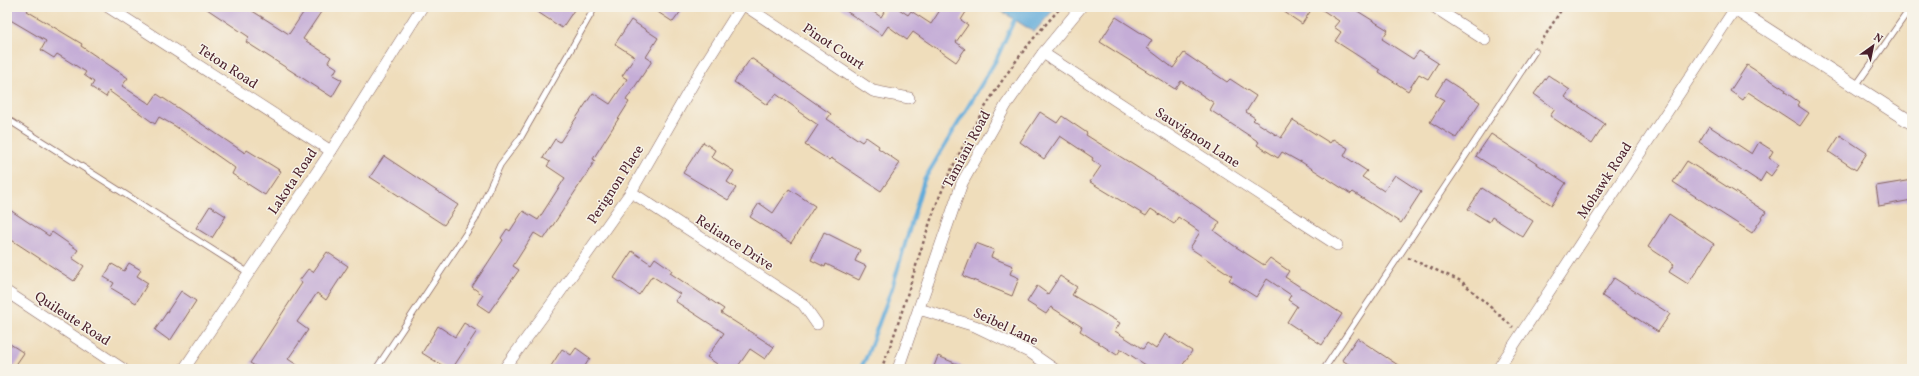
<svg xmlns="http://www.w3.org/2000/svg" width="1919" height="376" font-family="Vollkorn,serif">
<rect width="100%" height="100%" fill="#f7f3e8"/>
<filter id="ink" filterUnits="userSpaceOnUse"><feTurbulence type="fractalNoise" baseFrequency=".025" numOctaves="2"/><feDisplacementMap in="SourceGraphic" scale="8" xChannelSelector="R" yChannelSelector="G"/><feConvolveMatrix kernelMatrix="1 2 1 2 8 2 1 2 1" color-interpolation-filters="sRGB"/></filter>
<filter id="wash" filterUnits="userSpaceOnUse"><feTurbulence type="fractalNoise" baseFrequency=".012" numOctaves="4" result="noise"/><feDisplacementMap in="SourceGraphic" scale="16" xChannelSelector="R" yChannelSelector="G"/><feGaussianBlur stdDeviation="0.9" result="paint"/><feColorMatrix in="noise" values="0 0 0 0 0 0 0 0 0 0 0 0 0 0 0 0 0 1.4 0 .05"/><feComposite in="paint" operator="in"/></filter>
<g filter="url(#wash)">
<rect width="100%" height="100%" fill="#efddbb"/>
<!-- water -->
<polygon fill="#62acda" stroke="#566682" points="995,7 1056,7 1034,32"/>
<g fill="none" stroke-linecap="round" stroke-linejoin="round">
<!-- stream -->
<polyline stroke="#62acda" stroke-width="4" points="860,369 866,358 892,288 924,180 996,60 1020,7"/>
</g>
<g id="blocks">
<!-- building -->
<g fill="#c5add7">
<polygon points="7,7 30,7 27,11 82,44 81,46 128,78 122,86 150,104 157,94 245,153 247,150 281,171 265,195 232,174 235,168 175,126 159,117 155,124 109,91 106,97 91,87 94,82 84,75 86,72 57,54 54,58 41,50 46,41 7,18"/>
<polygon points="204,7 246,7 289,34 307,7 314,7 321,12 303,39 331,57 328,62 337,68 333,75 342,80 332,97 246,42 249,37"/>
<polygon points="530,7 576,7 562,28"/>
<polygon points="650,7 684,7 673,22"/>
<polygon points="840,7 866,7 881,17 887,7 896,7 908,15 911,11 931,24 942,7 959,7 966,12 961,20 968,25 956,42 965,49 956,62 913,32 907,40 888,26 882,35"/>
<polygon points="1277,7 1313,7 1302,24"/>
<polygon points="1318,7 1351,7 1388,30 1382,39 1413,59 1419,51 1438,63 1428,79 1419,74 1408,91 1379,72 1380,70 1335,41 1341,32 1334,27 1339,21"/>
<polygon points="1116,17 1152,40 1147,48 1173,68 1184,53 1227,82 1230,79 1256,96 1246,112 1255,118 1253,120 1281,138 1293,120 1330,143 1333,139 1348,148 1344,156 1367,171 1362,177 1384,191 1395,175 1421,192 1401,223 1353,192 1351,194 1300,161 1300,162 1282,152 1278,158 1257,145 1259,142 1210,110 1214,103 1181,81 1175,89 1100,42"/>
<polygon points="631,20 658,38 646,57 652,61 626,100 629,102 593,159 595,160 586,175 544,239 534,233 513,266 519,270 489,312 477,304 483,295 472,287 503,240 501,238 507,229 510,231 523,211 538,220 565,178 547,166 550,162 543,158 555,139 560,142 593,93 610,104 627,79 622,76 635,57 615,44"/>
<polygon points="751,58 831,114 827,119 862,142 866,137 879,146 878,148 900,163 881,191 831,158 829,160 805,145 818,125 799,112 800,111 776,94 767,105 734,82"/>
<polygon points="1747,65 1786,90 1785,92 1799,102 1797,105 1809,113 1800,126 1748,92 1743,100 1730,91"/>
<polygon points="1548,75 1570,90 1565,97 1605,124 1592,144 1550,116 1555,109 1534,94"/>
<polygon points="1445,79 1480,102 1456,138 1430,122 1444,100 1435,95"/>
<polygon points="1040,112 1057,123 1062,116 1087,133 1086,135 1151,176 1220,222 1214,231 1233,245 1264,265 1270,258 1289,271 1285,277 1342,314 1322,345 1287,322 1297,306 1288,300 1291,295 1267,279 1256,297 1229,280 1232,276 1190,248 1200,232 1178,217 1174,224 1151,209 1146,216 1090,182 1101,166 1092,160 1093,158 1060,136 1044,159 1020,142"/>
<polygon points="1709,126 1752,154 1759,142 1773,151 1769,158 1779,165 1771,176 1766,172 1760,182 1699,142"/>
<polygon points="1491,134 1566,183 1552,205 1476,156"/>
<polygon points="1840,135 1867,153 1856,170 1829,152"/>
<polygon points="703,142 715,150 711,157 734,171 727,182 736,188 728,200 683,173"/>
<polygon points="384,156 458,205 444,225 370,177"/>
<polygon points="1687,161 1766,212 1752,233 1673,182"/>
<polygon points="1912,180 1912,200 1879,206 1876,186"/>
<polygon points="1482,188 1533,221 1523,237 1492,217 1489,222 1468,209"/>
<polygon points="789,189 815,206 791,243 750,217 759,203 773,213"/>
<polygon points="210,206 226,216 212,238 196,228"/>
<polygon points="7,208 49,236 52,232 78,250 72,258 84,266 74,281 7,237"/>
<polygon points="1669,214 1714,244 1688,284 1669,272 1674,264 1648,247"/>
<polygon points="824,232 860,250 855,261 866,266 859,280 826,264 825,267 811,260"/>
<polygon points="976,243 994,250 991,257 1013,266 1010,274 1019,278 1012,296 963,276"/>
<polygon points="632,251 651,264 655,258 672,270 670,273 724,309 721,313 774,347 765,359 750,349 736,369 724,369 707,357 724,333 675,301 680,294 652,276 639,295 614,278"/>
<polygon points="327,252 348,266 326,300 317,293 297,322 308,330 288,359 303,369 260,369 250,363 302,283 299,281 308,269 313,272"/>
<polygon points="129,263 141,270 137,276 148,283 136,303 111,288 114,283 104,277 112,264 124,271"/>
<polygon points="1060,276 1077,287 1072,295 1120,323 1115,331 1143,349 1147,343 1156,349 1165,334 1192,351 1180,369 1152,369 1121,349 1117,355 1080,331 1082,327 1051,307 1046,314 1027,302 1037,286 1048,294"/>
<polygon points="1614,278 1670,314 1658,332 1602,296"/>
<polygon points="181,291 196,301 170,341 155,330"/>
<polygon points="464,323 477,331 452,369 448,369 422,353 438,326 455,337"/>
<polygon points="1357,338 1404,369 1356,369 1342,360"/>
<polygon points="7,342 24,353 13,369 7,369"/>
<polygon points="576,348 590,358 583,369 549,369 562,349 571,355"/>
<polygon points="938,356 969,369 933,369"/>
</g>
</g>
</g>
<g filter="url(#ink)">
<use href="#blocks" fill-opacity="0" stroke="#84625d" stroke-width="1"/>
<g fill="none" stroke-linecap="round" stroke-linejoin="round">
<!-- service casing -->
<g stroke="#84625d" stroke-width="7">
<g id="service">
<polyline points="1855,87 1911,7"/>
<polyline points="7,119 249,273"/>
<polyline points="376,369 475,220 500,165 521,137 595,7"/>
<polyline points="1324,369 1535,51"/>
</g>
</g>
<!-- minor casing -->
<g stroke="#84625d" stroke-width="12">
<g id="minor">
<polyline points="108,7 331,151"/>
<polyline points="747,7 873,91 909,98"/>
<polyline points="1434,7 1485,40"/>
<polyline points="1043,53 1337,245"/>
<polyline points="631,192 803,304 817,324"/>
<polyline points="7,292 123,369"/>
<polyline points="919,309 975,326 1031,353 1054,369"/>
<polyline points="184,369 331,151 422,7"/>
<polyline points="504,369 548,309 631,192 698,75 741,7"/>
<polyline points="898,369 962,183 1006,105 1043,53 1081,7"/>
<polyline points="1498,369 1736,7"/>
</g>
</g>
<!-- tertiary casing -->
<g stroke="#84625d" stroke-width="14">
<polyline id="tertiary" points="1732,7 1912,123"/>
</g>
<!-- path -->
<g stroke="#84625d" stroke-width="2.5" stroke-dasharray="3 3" stroke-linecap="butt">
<polyline points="1540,44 1563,7"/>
<polyline points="1408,258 1461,281 1513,327"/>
<path d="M 881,369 C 904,315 916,258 937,203 C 958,150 988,98 1022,53 C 1034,37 1048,22 1061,7"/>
</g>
<!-- service -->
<use href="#service" stroke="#fff" stroke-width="5.5"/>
<!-- minor -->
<use href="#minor" stroke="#fff" stroke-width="11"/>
<!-- tertiary -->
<use href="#tertiary" stroke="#fff" stroke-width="13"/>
</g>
</g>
<g text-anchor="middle" stroke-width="3" stroke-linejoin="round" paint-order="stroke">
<!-- street labels -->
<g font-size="14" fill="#4a1f2b" stroke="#f7f3e8">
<text transform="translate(834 46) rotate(34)" y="5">Pinot Court</text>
<text transform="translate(228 66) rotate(33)" y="5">Teton Road</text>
<text transform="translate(1198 137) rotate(33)" y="5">Sauvignon Lane</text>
<text transform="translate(966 149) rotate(-62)" y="5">Tamiani Road</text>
<text transform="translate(1604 180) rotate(-57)" y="5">Mohawk Road</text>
<text transform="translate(292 181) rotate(-56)" y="5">Lakota Road</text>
<text transform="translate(615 184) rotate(-57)" y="5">Perignon Place</text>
<text transform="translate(735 242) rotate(33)" y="5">Reliance Drive</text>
<text transform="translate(73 318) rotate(33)" y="5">Quileute Road</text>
<text transform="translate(1006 326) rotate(25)" y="5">Seibel Lane</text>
</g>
</g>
<!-- margin -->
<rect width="1919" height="376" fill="none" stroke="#f7f3e8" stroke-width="24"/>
<!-- north arrow -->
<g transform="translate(1873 46) rotate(33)" stroke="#f7f3e8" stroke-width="3" paint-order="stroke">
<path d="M0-3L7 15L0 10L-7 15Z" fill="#4a1f2b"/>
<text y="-6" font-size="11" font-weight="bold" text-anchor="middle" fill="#4a1f2b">N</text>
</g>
</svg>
